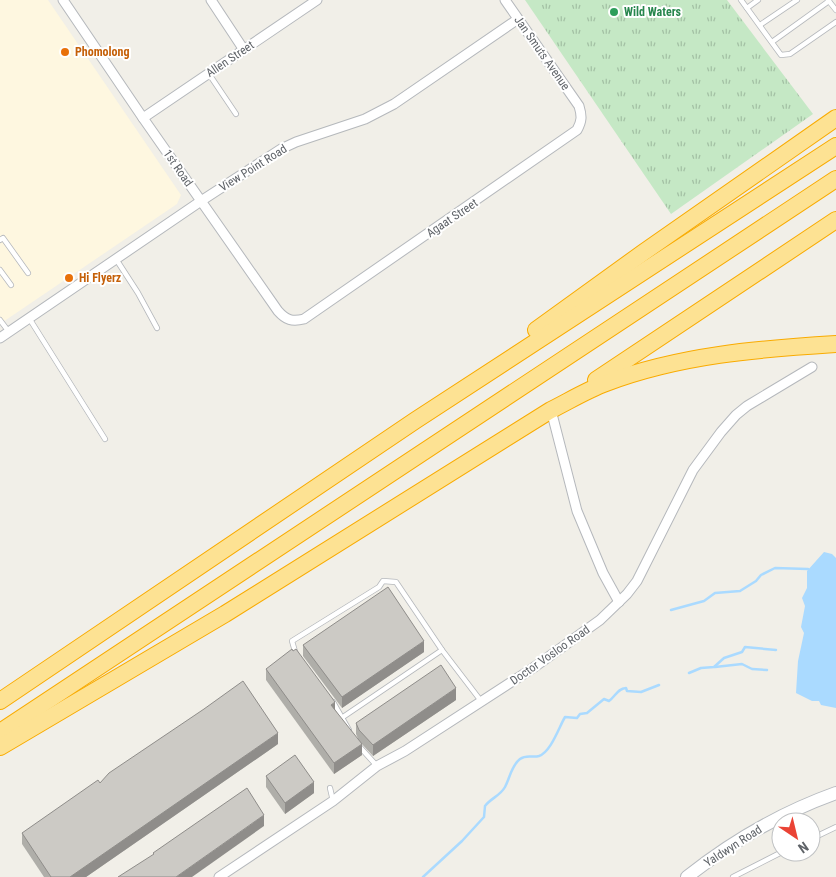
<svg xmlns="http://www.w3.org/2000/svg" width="836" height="877" font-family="'Roboto Condensed',sans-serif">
<defs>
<pattern id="park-tufts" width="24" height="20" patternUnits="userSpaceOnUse" patternTransform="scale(1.25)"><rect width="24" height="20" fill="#c5e8c5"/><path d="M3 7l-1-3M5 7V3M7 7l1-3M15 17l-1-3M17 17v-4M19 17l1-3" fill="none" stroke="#a3c0a4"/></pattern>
</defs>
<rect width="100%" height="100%" fill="#f1efe8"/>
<!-- commercial -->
<polygon fill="#fef7e0" points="0,0 48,0 181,195 177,204 0,324"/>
<!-- park -->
<polygon fill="url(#park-tufts)" points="525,0 727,0 813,114 671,214"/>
<!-- water -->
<polygon fill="#aadaff" points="824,552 832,554 836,558 836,708 821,705 819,701 812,701 796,693 798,661 804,633 801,627 805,606 802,598 807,588 807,571"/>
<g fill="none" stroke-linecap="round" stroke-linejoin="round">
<!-- stream -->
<g stroke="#aadaff" stroke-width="2.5">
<polyline points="671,610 704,601 715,593 740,591 756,581 761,575 775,568 808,569"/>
<polyline points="715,667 742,664 752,669 767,670"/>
<polyline points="689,673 701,668 714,667 724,658 742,652 745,647 776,650"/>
<path d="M 423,877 L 462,841 L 484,817 L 485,806 C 491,798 500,796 505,787 C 510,778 511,766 520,759 C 527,754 532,758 539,756 C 551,752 559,727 565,717 L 577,718 L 580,714 L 587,713 L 604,699 L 609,701 C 615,697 618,688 626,688 L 627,691 L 641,692 L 659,685"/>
</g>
<!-- lane casing -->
<g stroke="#b5b8bc" stroke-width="6">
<g id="lane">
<polyline points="741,0 781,55 790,54 836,22"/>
<polyline points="828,0 836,10"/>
<polyline points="747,8 758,0"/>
<polyline points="760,25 797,0"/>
<polyline points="772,42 829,1"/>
<polyline points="209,74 236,114"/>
<polyline points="0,240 3,238 28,273"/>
<polyline points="116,259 138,293 157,328"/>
<polyline points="0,270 11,285"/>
<polyline points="29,318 105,439"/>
<polyline points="0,320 9,332"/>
<polyline points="296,655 292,641 379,587 383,581 396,582 442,650 481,701"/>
<polyline points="333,702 349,730"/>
<polyline points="343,717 442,650"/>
<polyline points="358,745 377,766"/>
<polyline points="330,788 333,801"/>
<polyline points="811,839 836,827"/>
<polyline points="733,877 782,852"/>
</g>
</g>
<!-- street casing -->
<g stroke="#b5b8bc" stroke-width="11">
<g id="street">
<path d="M 63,0 L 143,118 L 278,311 C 286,320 292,322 304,319 L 577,130 C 582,121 582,116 579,106 L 505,0"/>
<polyline points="211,0 244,50"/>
<polyline points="143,118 317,0"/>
<polyline points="0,338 201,201 281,149 296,142 365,119 394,104 518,19"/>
<polyline points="551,410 577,511 603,573 619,602"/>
<polyline points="219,877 333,801 377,766 405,751 533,668 600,620 627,594 637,581 693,470 721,432 736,415 747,406 812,367"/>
</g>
</g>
<!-- secondary casing -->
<g stroke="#b6babf" stroke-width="14">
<path id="secondary" d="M 687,877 C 731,842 783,812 836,793"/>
</g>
<!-- highway casing -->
<g stroke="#f9ab00" stroke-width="18">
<g id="highway">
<polyline points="536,330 644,252 836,118"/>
<polyline points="596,380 836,220"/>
<polyline points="0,701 416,420 836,146"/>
<polyline points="0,732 836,179"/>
<path d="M 0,747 L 225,614 L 551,410 C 569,401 587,390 606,383 C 680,355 758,349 836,344"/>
</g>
</g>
<!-- lane -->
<use href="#lane" stroke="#fff" stroke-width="4.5"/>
<!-- street -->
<use href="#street" stroke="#fff" stroke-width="9"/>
<!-- secondary -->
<use href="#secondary" stroke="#fff" stroke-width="12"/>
<!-- highway -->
<use href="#highway" stroke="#fde293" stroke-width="16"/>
</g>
<!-- wall -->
<g fill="#afaea9">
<polygon points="303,645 424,652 342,708 303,656"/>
<polygon points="266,669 335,709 362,755 334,774 266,680"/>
<polygon points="456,700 373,756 359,741 356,734 356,723"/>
<polygon points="278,744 86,877 44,877 22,844 22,833"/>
<polygon points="266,776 314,793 285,814 266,787"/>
</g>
<!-- shaded-wall -->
<g fill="#8f8d8a">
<polygon points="424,641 424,652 342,708 342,697"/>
<polygon points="456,688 456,700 373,756 373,745"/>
<polygon points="335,702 335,713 331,705"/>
<polygon points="278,733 278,744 86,877 70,877"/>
<polygon points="362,744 362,755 334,774 334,763"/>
<polygon points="314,782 314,793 285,814 285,803"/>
<polygon points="264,815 264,826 192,877 176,877"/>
</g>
<!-- building -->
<g fill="#cccac5" stroke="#8f8d8a">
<polygon points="388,587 424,641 342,697 303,645"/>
<polygon points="292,649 293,651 296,649 335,702 331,705 362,744 334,763 266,669"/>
<polygon points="441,665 456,688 373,745 359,730 356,723"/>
<polygon points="243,681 278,733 70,877 51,877 22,833 98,780 100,783 109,773 204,709"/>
<polygon points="295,755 314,782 285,803 266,776"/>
<polygon points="247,788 264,815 176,877 118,877 154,854 153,853"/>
</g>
<!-- markers -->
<circle fill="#2e9e5b" stroke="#fff" stroke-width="2" cx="614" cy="12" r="5"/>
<g fill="#e8710a" stroke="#fff" stroke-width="2">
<circle cx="65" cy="52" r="5"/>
<circle cx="69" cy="278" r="5"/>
</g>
<g text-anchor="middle" stroke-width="4" stroke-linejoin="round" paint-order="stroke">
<!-- leisure labels -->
<g font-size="12" font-weight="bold" fill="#27864d" stroke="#fff" text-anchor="start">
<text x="624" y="16">Wild Waters</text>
</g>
<!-- food labels -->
<g font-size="12" font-weight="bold" fill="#c56008" stroke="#fff" text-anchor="start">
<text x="75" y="56">Phomolong</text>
<text x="79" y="282">Hi Flyerz</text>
</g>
<!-- street labels -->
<g font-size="12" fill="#5f6368" stroke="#fff">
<text transform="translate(542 53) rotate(55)" y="4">Jan Smuts Avenue</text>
<text transform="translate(230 59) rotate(-34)" y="4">Allen Street</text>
<text transform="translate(178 168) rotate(55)" y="4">1st Road</text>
<text transform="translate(253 168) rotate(-32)" y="4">View Point Road</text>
<text transform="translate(452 218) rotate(-34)" y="4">Agaat Street</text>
<text transform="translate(550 655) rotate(-35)" y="4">Doctor Vosloo Road</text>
<text transform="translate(733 846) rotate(-33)" y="4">Yaldwyn Road</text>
</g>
</g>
<!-- north arrow -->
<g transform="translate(796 837) rotate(145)"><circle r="24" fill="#ffffff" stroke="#bfc1c3"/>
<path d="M0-4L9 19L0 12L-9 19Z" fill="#ea4335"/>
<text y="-8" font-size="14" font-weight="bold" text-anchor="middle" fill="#5f6368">N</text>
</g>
</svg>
